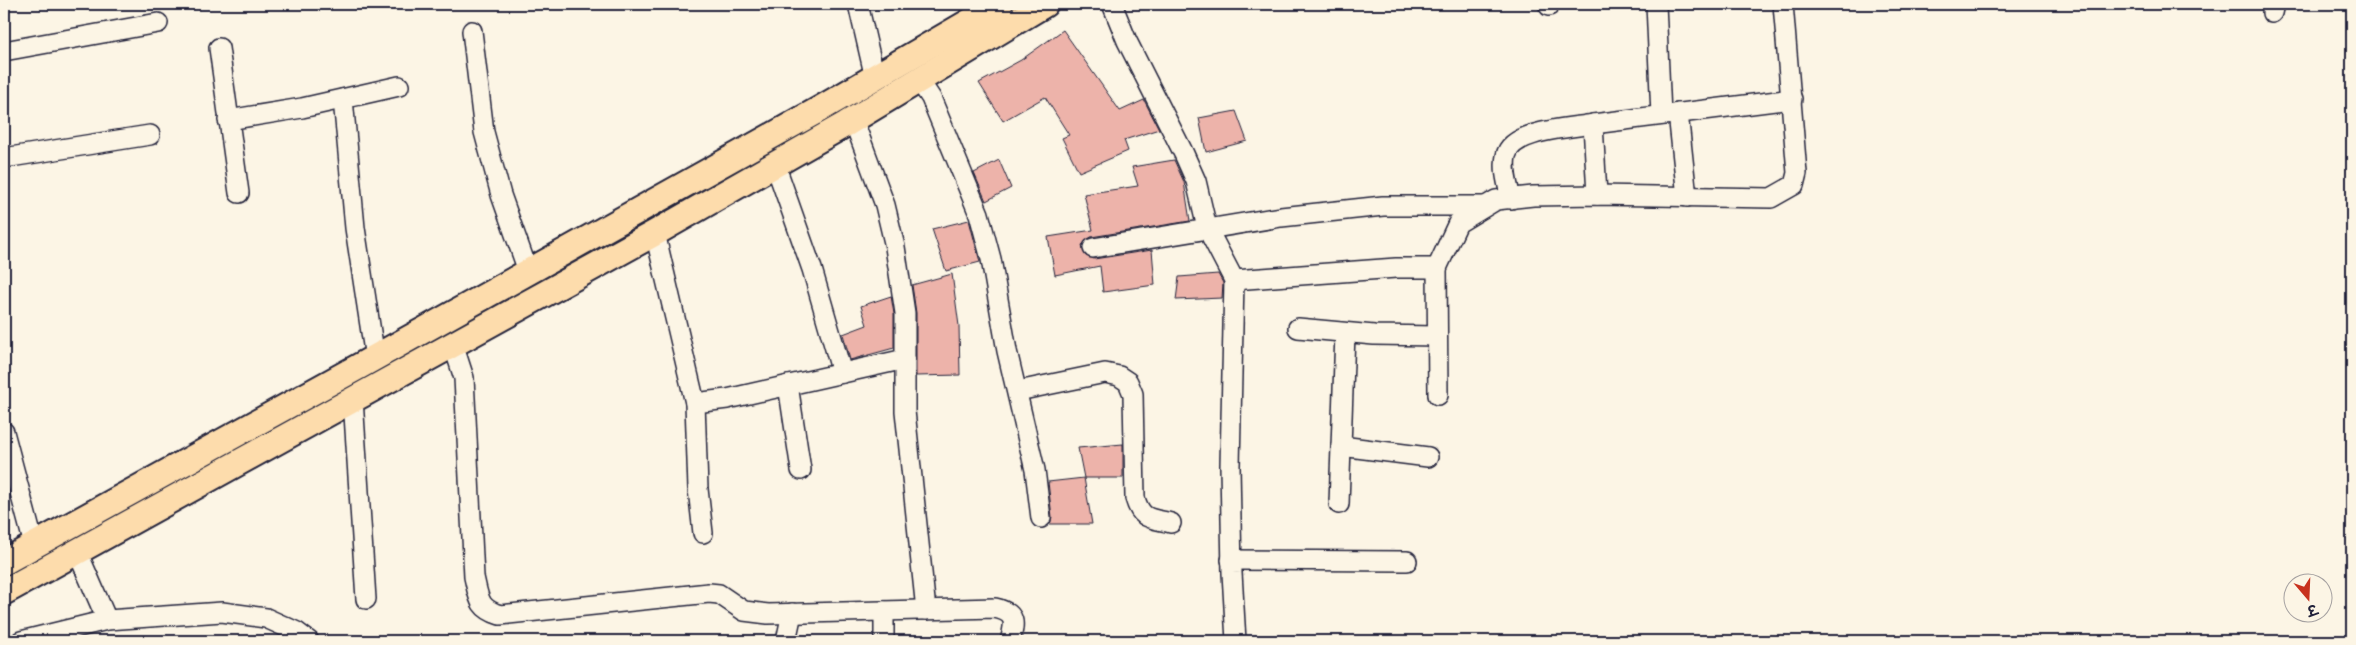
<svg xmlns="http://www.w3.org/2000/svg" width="2356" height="645" font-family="Itim,'Playpen Sans Deva',sans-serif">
<rect width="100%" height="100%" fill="#fcf5e5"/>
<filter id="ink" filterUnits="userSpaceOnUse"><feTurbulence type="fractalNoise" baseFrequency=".02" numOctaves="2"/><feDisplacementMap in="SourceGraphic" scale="10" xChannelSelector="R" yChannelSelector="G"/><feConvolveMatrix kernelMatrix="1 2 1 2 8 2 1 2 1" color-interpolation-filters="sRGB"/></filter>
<g filter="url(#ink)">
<!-- building -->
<g fill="#edb3aa" stroke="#22223b">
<polygon points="1063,30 1120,111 1144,100 1159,129 1124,140 1128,151 1079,172 1062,138 1069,135 1045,97 1003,121 979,83 1021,60"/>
<polygon points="1236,111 1247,141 1206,152 1199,118"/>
<polygon points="999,160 1011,188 986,201 974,173"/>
<polygon points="1174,160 1184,182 1190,221 1091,237 1082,245 1085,255 1094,259 1152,250 1155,285 1103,292 1100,266 1055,275 1048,237 1093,230 1084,194 1138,186 1132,167"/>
<polygon points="969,220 980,262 946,271 932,229"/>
<polygon points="952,274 959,326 960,375 916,376 916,313 912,285"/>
<polygon points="1218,274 1223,283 1222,298 1176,300 1179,277"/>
<polygon points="891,296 894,314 894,348 850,360 843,334 867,325 861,306"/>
<polygon points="1123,444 1123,478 1084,478 1078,448"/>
<polygon points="1084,478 1092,524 1050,524 1052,517 1048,482"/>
</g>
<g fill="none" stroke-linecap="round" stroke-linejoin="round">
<!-- minor casing -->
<g stroke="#22223b" stroke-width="22">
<g id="minor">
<polyline points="858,4 875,78"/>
<polyline points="1112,4 1127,41 1184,154 1196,181 1207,228 1234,280 1230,466 1232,573 1236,641"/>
<polyline points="1548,4 1549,6"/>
<polyline points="1656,4 1661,115"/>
<polyline points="2272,13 2274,4"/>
<polyline points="472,31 484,132 501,195 528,271"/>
<polyline points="219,48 239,193"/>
<polyline points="4,51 158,23"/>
<polyline points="919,80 931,98 979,214 991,259 1007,351 1035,470 1041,518"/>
<polyline points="343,99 355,228 375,358"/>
<polyline points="1678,113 1687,197"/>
<polyline points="853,119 885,205 895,247 905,313 905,411 926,610"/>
<polyline points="228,120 302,108 399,86"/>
<polyline points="4,158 150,135"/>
<polyline points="775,164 812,269 842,373"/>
<polyline points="1597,195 1593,124 1792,99"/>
<path d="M 1511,199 C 1508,185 1503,170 1506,156 C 1511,130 1571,128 1593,124"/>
<polyline points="655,233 695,403 698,489 703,533"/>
<polyline points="1093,248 1281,217 1383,206 1483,206"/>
<polyline points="1437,268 1438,395"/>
<polyline points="1234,280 1396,268 1437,268 1458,223 1496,200 1533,196 1597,195 1771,198 1794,185 1797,173 1783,4"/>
<polyline points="1298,328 1374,335 1437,336"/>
<path d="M 453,344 L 464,378 L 474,577 C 479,598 478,608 500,615 L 709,593 L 719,594 L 744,611 L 768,614 L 995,608 C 1017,613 1015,623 1010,641"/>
<polyline points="788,385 801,470"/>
<path d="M 1018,391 L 1105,373 L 1119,376 L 1128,382 L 1133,394 L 1135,498 C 1141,520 1150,518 1171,523"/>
<polyline points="353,399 366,599"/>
<polyline points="695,403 727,399 905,359"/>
<polyline points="4,432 34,545"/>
<polyline points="1341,446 1428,457"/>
<polyline points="1339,504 1345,333"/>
<polyline points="77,551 107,620"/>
<polyline points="1231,560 1407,561"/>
<polyline points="884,611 884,641"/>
<polyline points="21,641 107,620 222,612 266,618 297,632 309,641"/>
<polyline points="786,641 792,613"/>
</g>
</g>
<!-- major casing -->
<g stroke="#22223b" stroke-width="29">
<g id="major">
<polyline points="4,562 358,367 820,109 1000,4"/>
<polyline points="4,592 655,233 846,124 1045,4"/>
</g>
</g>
<!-- minor -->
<use href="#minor" stroke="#fcf5e5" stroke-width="19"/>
<!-- major -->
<use href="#major" stroke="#fddcac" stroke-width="25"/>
</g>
</g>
<!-- margin -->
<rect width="2356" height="645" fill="none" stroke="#fcf5e5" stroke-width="20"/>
<rect x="10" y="10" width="2336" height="625" fill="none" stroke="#22223b" stroke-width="2" filter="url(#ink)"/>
<!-- north arrow -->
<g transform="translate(2308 598) rotate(161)"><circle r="24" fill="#fcf5e5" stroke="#a5a1a1"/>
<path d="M0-4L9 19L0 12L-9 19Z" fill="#c8321e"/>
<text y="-8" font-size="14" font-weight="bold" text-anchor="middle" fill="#22223b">उ</text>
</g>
</svg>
